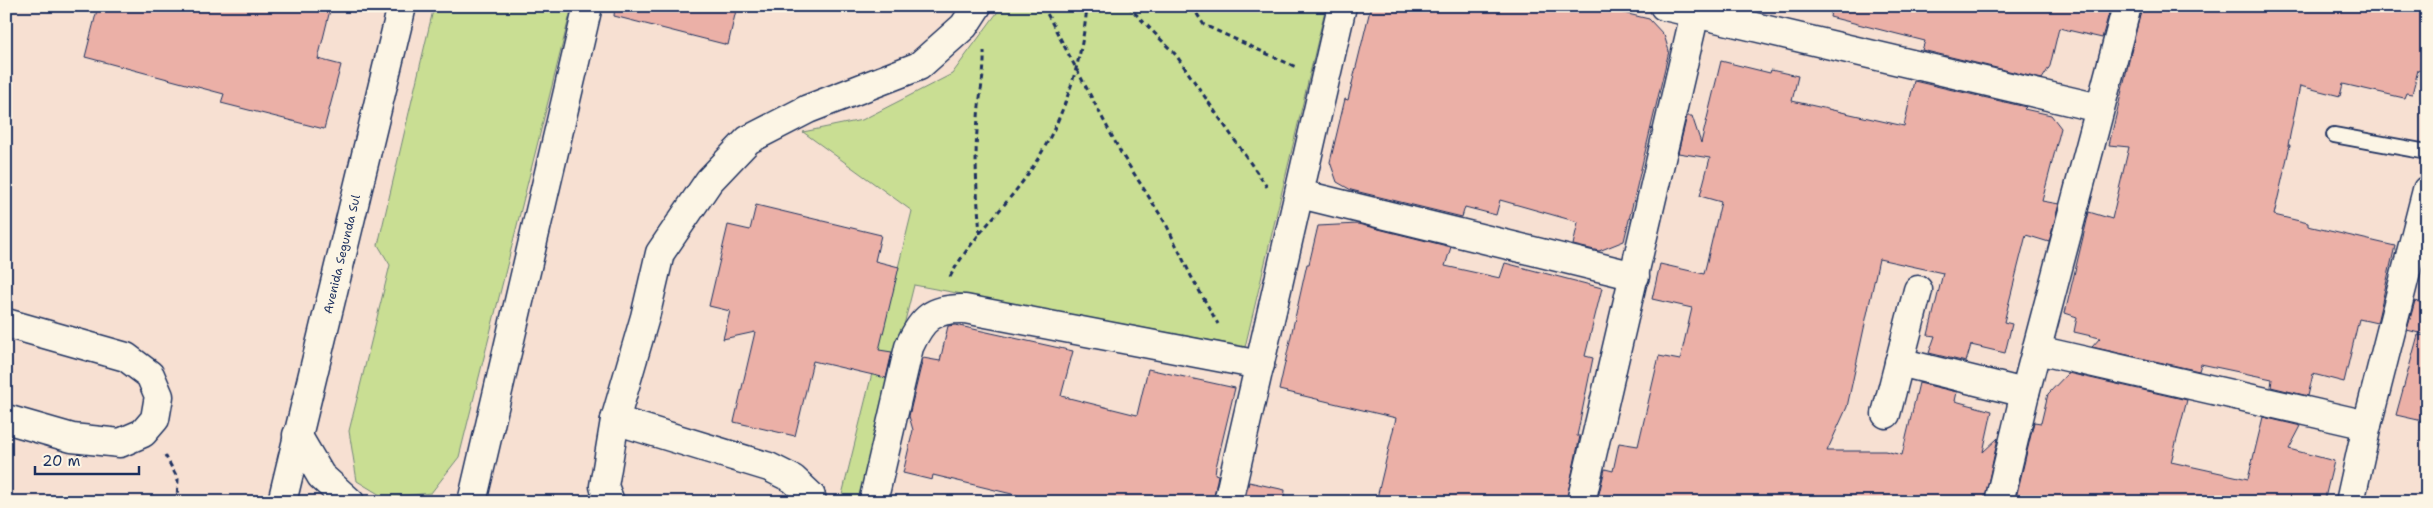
<svg xmlns="http://www.w3.org/2000/svg" width="2433" height="508" font-family="'Shantell Sans',sans-serif">
<rect width="100%" height="100%" fill="#f7e0d2"/>
<filter id="ink" filterUnits="userSpaceOnUse"><feTurbulence type="fractalNoise" baseFrequency=".02" numOctaves="2"/><feDisplacementMap in="SourceGraphic" scale="10" xChannelSelector="R" yChannelSelector="G"/><feConvolveMatrix kernelMatrix="1 2 1 2 8 2 1 2 1" color-interpolation-filters="sRGB"/></filter>
<g filter="url(#ink)">
<!-- green -->
<g fill="#c9de93" stroke="#728678">
<polygon points="434,6 572,6 459,457 431,493 385,498 357,481 349,431 390,265 378,245"/>
<polygon points="1002,6 1326,6 1245,347 914,285 860,502 841,499 912,211 803,132 862,120 952,74"/>
</g>
<!-- building -->
<g fill="#ebb0a7" stroke="#1b2f5e">
<polygon points="98,6 331,6 318,59 341,65 324,129 221,103 224,94 85,57"/>
<polygon points="615,6 737,6 728,45 614,16"/>
<polygon points="1371,6 1594,6 1649,19 1664,35 1669,51 1624,241 1599,251 1573,245 1578,222 1500,200 1496,215 1465,207 1462,217 1351,190 1337,182 1330,162 1345,99 1348,100"/>
<polygon points="1832,6 2111,6 2102,38 2059,28 2050,66 2042,79 1922,50 1925,41 1830,17"/>
<polygon points="2142,6 2427,6 2427,72 2418,70 2412,94 2406,93 2404,98 2343,84 2340,96 2300,86 2288,145 2290,145 2274,215 2308,223 2308,226 2395,246 2377,323 2359,319 2344,382 2313,374 2308,396 2271,387 2272,379 2201,364 2199,371 2092,347 2100,338 2074,332 2077,317 2065,313 2089,212 2112,219 2129,147 2109,145"/>
<polygon points="1721,61 1770,73 1771,70 1798,76 1792,101 1904,126 1914,81 2026,107 2024,109 2051,115 2061,128 2042,201 2059,204 2049,242 2026,235 2004,322 2012,324 2005,353 1971,345 1966,362 1929,353 1935,336 1928,335 1943,273 1879,259 1847,407 1827,451 1885,451 1902,455 1919,383 1957,392 1955,401 1992,411 1983,452 1998,438 1984,502 1597,502 1605,469 1613,471 1619,443 1638,446 1659,356 1680,360 1692,308 1652,299 1660,264 1704,274 1721,202 1700,196 1710,158 1678,153 1687,116 1692,116 1701,143"/>
<polygon points="756,205 881,235 875,261 899,267 879,350 892,352 886,378 813,361 795,436 734,422 755,332 723,339 730,311 709,306 728,225 750,230"/>
<polygon points="1358,224 1451,247 1445,266 1500,278 1505,263 1602,288 1585,356 1593,358 1577,436 1580,436 1566,502 1376,502 1396,418 1279,390 1307,264 1309,264 1318,226"/>
<polygon points="2415,301 2427,304 2427,335 2407,330"/>
<polygon points="955,325 1073,351 1061,396 1137,415 1148,369 1235,388 1216,467 1215,474 1218,475 1213,502 1045,502 933,475 932,480 903,473 913,430 909,416 923,358 940,361 948,326"/>
<polygon points="2418,335 2427,336 2427,422 2396,415"/>
<polygon points="2068,373 2187,400 2171,462 2248,479 2263,417 2301,426 2289,449 2334,461 2324,502 2015,502 2034,422 2041,423 2048,394"/>
<polygon points="1249,482 1285,490 1284,502 1244,502"/>
</g>
<g fill="none" stroke-linecap="round" stroke-linejoin="round">
<!-- lane casing -->
<g stroke="#1b2f5e" stroke-width="18">
<polyline id="lane" points="2334,135 2427,152"/>
</g>
<!-- street casing -->
<g stroke="#1b2f5e" stroke-width="31">
<g id="street">
<polyline points="1695,13 2099,108"/>
<polyline points="1300,194 1635,276"/>
<polyline points="6,323 126,357 150,375 159,396 155,419 143,433 120,443 72,438 6,419"/>
<polyline points="2037,350 2367,425"/>
<polyline points="1899,362 2025,393"/>
<polyline points="1886,414 1918,290"/>
<polyline points="615,420 769,467 793,479 811,496 812,502"/>
<polyline points="610,502 604,486 615,420 645,317 660,253 709,181 748,140 808,109 919,66 964,26 977,6"/>
<path d="M 873,502 L 909,347 C 922,318 933,308 965,309 L 1260,365"/>
<polyline points="1228,502 1342,6"/>
<polyline points="1581,502 1695,13 1664,6"/>
<polyline points="1999,502 2025,393 2127,6"/>
<polyline points="2350,502 2367,425 2427,190"/>
</g>
</g>
<!-- secondary casing -->
<g stroke="#1b2f5e" stroke-width="31">
<g id="secondary">
<polyline points="297,435 321,476 350,502"/>
<path id="s1" d="M 282,502 L 402,6"/>
<polyline points="472,502 588,6"/>
</g>
</g>
<!-- path -->
<g stroke="#1b2f5e" stroke-width="3" stroke-dasharray="5 4" stroke-linecap="butt">
<polyline points="1043,6 1121,153 1166,224 1191,276 1218,324"/>
<polyline points="1128,6 1176,55 1267,187"/>
<polyline points="1192,6 1204,25 1296,67"/>
<path d="M 980,234 C 977,195 974,158 978,119 C 979,96 985,74 984,51"/>
<path d="M 950,277 C 970,239 1004,209 1028,174 C 1062,125 1082,65 1087,6"/>
<polyline points="165,455 178,479 177,502"/>
</g>
<!-- lane -->
<use href="#lane" stroke="#fcf5e5" stroke-width="14"/>
<!-- street -->
<use href="#street" stroke="#fcf5e5" stroke-width="28"/>
<!-- secondary -->
<use href="#secondary" stroke="#fcf5e5" stroke-width="28"/>
</g>
</g>
<g text-anchor="middle" stroke-width="4.5" stroke-linejoin="round" paint-order="stroke">
<!-- street labels -->
<g font-size="12" fill="#1b2f5e" stroke="#fcf5e5">
<text dy="4" stroke="none"><textPath href="#s1" startOffset="255">Avenida Segunda Sul</textPath></text>
</g>
</g>
<!-- margin -->
<rect width="2433" height="508" fill="none" stroke="#fcf5e5" stroke-width="25"/>
<rect x="12" y="12" width="2408" height="483" fill="none" stroke="#1b2f5e" stroke-width="2" filter="url(#ink)"/>
<!-- scale -->
<path d="M35 466v8h104v-8" fill="none" stroke="#1b2f5e" stroke-width="2.5"/>
<text x="42" y="466" font-size="15" fill="#1b2f5e" stroke="#fcf5e5" stroke-width="4" paint-order="stroke">20 m</text>
</svg>
